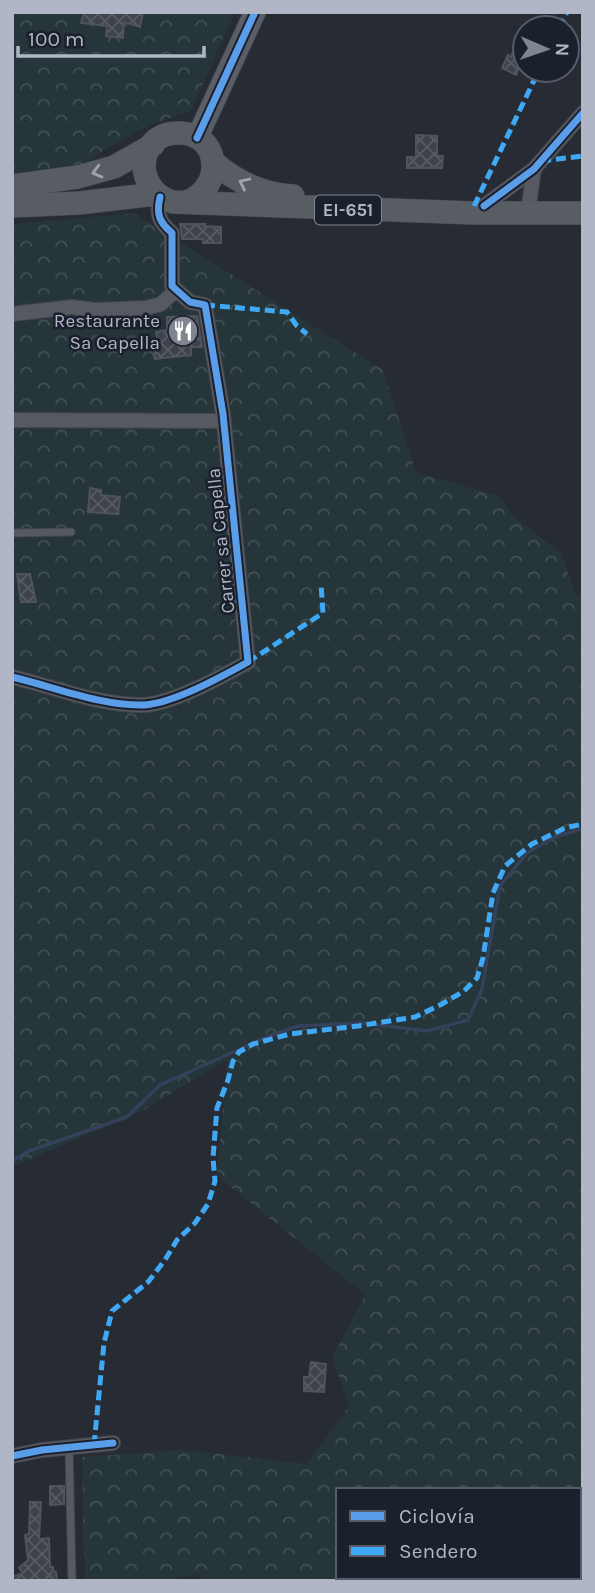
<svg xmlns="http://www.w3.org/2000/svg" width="595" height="1593" font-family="Karla,sans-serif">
<defs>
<pattern id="forest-crowns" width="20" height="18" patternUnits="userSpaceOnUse" patternTransform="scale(1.75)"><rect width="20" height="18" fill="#253539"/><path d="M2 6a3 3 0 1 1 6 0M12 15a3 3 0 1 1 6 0" fill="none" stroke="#425054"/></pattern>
<pattern id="building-cross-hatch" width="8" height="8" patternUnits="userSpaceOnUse" patternTransform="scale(1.75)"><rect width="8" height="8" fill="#3e424a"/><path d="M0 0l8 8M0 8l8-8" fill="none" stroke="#575b63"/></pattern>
</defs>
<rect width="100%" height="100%" fill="#272b33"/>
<!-- forest -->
<g fill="url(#forest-crowns)" fill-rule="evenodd">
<polygon points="12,12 235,12 191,111 150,125 97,154 78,175 12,178"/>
<path d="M 134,213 L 383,370 L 416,472 L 499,496 L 516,518 L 561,553 L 576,595 L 583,592 L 583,1581 L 200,1581 L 198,1573 L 167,1581 L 86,1581 L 83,1537 L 82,1457 L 184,1450 L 307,1464 L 349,1406 L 332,1358 L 365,1295 L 217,1176 L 227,1060 L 142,1111 L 12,1167 L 12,224 ZM 338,1490 L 579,1490 L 579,1577 L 338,1577 Z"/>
</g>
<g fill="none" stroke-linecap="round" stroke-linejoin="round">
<!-- stream -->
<polyline stroke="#35405b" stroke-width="3.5" points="12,1161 29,1151 127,1117 160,1085 269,1036 298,1026 363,1023 427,1031 468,1020 482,989 500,886 527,853 554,837 583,829"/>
</g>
<!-- building -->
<g fill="url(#building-cross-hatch)" stroke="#4f535b" stroke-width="2">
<polygon points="84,12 143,12 140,27 124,22 123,38 106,36 107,26 81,23"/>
<polygon points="513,52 524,57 516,75 502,68 508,55 511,57"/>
<polygon points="416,135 437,136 437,156 443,156 442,168 407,168 407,157 416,157"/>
<polygon points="180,224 205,224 204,226 221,227 221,243 203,243 203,239 182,239"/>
<polygon points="197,316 202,347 191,347 191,355 155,359 154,345 158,345 156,332 167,330 167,317"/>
<polygon points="90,488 101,490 101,495 120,497 118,514 88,512"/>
<polygon points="17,574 30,574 36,602 21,602"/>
<polygon points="311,1362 326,1364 324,1392 304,1391 304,1377 309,1377"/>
<polygon points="50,1486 64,1486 64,1504 50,1505"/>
<polygon points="30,1502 41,1502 39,1539 49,1538 50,1567 53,1567 53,1571 56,1572 57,1581 12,1581 12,1577 23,1573 19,1568 28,1560 25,1535 29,1534"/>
</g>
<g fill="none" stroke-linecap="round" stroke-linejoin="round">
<!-- lane casing -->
<g stroke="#43464c" stroke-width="9">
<g id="lane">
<polyline points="12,533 71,532"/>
<polyline points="69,1447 72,1581"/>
</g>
</g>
<!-- street casing -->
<g stroke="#43464c" stroke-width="16">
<g id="street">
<polyline points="484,206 534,169 583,113"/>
<polyline points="528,212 534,169"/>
<polyline points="12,314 72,307 95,310 146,308 161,304 176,290"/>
<polyline points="12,420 224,421"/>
<path d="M 12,677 C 55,687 100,706 144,705 C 174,703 221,677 248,662 L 223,414 L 205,305 L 190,302 L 172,286 L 172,233 C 159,222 156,214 160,197"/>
<polyline points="12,1456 42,1450 113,1443"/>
</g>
</g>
<!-- secondary casing -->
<g stroke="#43464c" stroke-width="23">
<polyline id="secondary" points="197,138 255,12"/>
</g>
<!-- primary casing -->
<g stroke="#444750" stroke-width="24">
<g id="primary">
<path d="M 213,162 C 237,182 261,194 293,196"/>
<polyline points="12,186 78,177 114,167 153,145"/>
<path d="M 187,202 C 226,187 220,131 177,133 C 135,134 133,191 173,202 L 474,213 L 583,213"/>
<polyline points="12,206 79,203 156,194"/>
</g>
</g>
<!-- lane -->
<use href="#lane" stroke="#565961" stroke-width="7"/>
<!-- street -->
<use href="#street" stroke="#565961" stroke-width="14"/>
<!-- secondary -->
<use href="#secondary" stroke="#5a5e66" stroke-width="21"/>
<!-- primary -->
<use href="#primary" stroke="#585c63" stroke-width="23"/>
<!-- quiet -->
<g stroke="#3fa9f5" stroke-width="5" stroke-dasharray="10 5" stroke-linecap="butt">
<polyline points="559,28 567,12"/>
<polyline points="541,161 583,156"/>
<polyline points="474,206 539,70"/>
<polyline points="205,305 287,312 297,326 307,334"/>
<polyline points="248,662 323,613 321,584"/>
<polyline points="94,1445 104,1343 112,1311 148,1282 165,1260 177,1240 195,1223 208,1204 215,1181 213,1158 217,1108 228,1080 233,1061 239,1052 253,1044 290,1034 358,1026 415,1017 442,1004 464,991 477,978 483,958 493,893 505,866 532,844 565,828 583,824"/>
</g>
<!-- cycleway casing -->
<g stroke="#1b202d" stroke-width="11">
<g id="cycleway">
<polyline points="197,138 255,12"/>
<polyline points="484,206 534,169 583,113"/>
<path d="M 12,677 C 55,687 100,706 144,705 C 174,703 221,677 248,662 L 223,414 L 205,305 L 190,302 L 172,286 L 172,233 C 159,222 156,214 160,197"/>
<polyline points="12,1456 42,1450 113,1443"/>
</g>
</g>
<!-- cycleway -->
<use href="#cycleway" stroke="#5a9eea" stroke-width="7"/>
</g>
<!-- one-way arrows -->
<defs><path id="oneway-chevron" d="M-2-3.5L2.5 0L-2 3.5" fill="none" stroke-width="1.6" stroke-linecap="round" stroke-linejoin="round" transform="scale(1.75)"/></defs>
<g stroke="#9ea4b1">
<use href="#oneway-chevron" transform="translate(97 172) rotate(165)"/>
<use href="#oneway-chevron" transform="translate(244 183) rotate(-154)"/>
</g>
<!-- icons -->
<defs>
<g id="restaurant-disc" transform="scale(1.575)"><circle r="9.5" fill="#808592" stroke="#1b202d"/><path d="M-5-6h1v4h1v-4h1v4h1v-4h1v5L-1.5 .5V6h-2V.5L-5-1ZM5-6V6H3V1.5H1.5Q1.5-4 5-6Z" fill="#fff"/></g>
</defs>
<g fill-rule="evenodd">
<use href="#restaurant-disc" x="183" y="331"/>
</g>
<g text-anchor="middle" stroke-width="5" stroke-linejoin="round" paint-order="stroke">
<!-- shield labels -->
<rect fill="#1b202d" stroke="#838997" stroke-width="2" x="315" y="195.5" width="66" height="29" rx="5"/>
<g font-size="18" font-weight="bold" fill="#b0b6c5">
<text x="348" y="216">EI-651</text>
</g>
<!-- poi labels -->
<g font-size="19" fill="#b0b6c5" stroke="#1b202d" text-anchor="end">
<text x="160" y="327">Restaurante<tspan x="160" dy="22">Sa Capella</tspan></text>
</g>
<!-- street labels -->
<g font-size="19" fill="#b0b6c5" stroke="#1b202d">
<text transform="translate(220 541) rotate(-96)" y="7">Carrer sa Capella</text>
</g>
</g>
<!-- border -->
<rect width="595" height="1593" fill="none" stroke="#b0b6c5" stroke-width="28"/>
<!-- legend -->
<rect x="336" y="1488" width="245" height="91" fill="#1b202d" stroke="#575c6a" stroke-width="2"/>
<rect x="350" y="1511" width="35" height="10" fill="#5a9eea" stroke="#575c6a" stroke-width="2"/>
<text x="399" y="1523" font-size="21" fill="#b0b6c5">Ciclovía</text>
<rect x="350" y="1546" width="35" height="10" fill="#3fa9f5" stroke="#575c6a" stroke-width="2"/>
<text x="399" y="1558" font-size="21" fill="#b0b6c5">Sendero</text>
<!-- north arrow -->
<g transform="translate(546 49) rotate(92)"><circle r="33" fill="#1b202d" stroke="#575c6a" stroke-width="2"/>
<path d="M0-5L12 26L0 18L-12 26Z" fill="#808592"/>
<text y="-10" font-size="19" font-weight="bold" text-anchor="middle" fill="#b0b6c5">N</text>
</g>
<!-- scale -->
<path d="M18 46v10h186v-10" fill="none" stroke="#b0b6c5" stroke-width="3.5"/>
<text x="28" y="46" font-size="21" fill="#b0b6c5" stroke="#1b202d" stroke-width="5" paint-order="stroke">100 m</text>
</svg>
